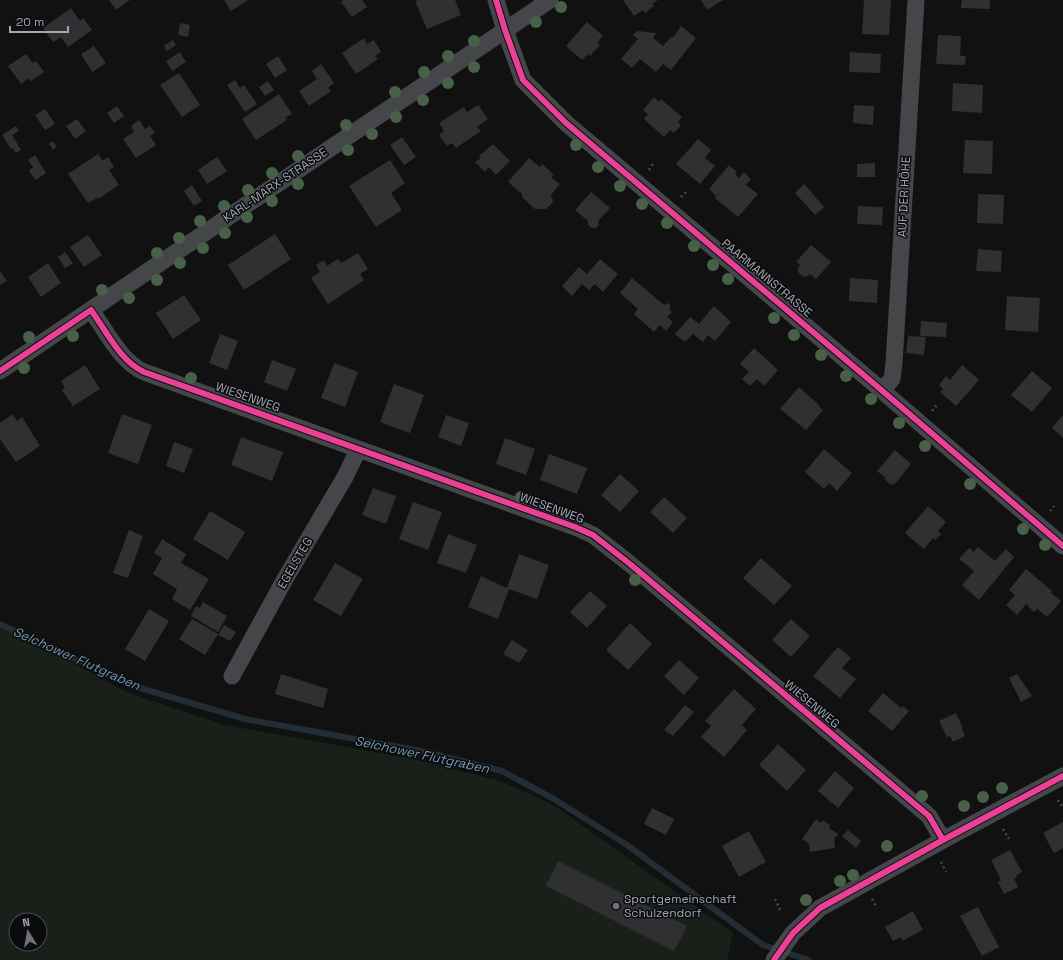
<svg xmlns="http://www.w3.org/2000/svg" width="1063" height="960" font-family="'Space Grotesk',sans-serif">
<rect width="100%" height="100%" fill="#111"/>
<!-- green -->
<path fill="#19201a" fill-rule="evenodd" d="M 0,624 L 24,635 L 126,692 L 225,725 L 414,759 L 500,781 L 552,804 L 733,933 L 727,960 L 0,960 ZM 16,920 L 40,920 L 40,944 L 16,944 Z"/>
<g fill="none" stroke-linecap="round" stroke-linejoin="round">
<!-- stream -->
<polyline stroke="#242d33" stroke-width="6" points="0,624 130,685 245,719 427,752 502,771 554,799 627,845 763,945 809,960"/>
</g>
<!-- building -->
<g fill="#303032">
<polygon points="109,0 130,0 116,10"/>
<polygon points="224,0 248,0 231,11"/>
<polygon points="343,0 362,0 367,7 352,17 341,2"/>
<polygon points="418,0 455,0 461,15 427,29 415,1"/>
<polygon points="623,0 658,0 652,4 654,6 645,13 643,10 634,16"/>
<polygon points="701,0 723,0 707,10"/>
<polygon points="864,0 891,0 889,35 862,34"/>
<polygon points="962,0 990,0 990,9 961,8"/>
<polygon points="71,8 80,21 83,18 92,30 68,47 61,37 53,42 43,28"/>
<polygon points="587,22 603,36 597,43 600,45 590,56 588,54 582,60 566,46"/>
<polygon points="180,23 190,25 188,37 178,35"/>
<polygon points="681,26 696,38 671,70 663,64 656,72 640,59 632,68 621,59 638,39 633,35 637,31 656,33 653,38 663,46 671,37 672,38 675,35"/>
<polygon points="938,35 961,36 960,56 966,56 965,65 936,64"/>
<polygon points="364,38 367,44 374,40 381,52 375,56 378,59 356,74 342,53"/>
<polygon points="173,40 176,45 167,51 164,46"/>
<polygon points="94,46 106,63 92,72 81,54"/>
<polygon points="180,52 186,62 172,71 166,61"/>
<polygon points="850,52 881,54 880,73 849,72"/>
<polygon points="26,54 33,63 36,61 44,72 31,81 29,78 21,84 8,66"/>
<polygon points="278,56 287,70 275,78 266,64"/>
<polygon points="321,64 334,83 328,88 331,91 309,106 299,91 317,79 312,71"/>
<polygon points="179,73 200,105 182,117 160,85"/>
<polygon points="235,80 240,88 244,85 257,104 245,112 227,85"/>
<polygon points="268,81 274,90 265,96 259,87"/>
<polygon points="953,83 983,85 982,113 952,111"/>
<polygon points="279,94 292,114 285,118 287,120 256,140 242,119"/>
<polygon points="654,97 659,102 661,99 682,117 678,122 681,125 674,133 670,130 664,137 644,119 648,114 643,110"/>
<polygon points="478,105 488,119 477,127 481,131 456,148 452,143 447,146 439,135 444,131 439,123 464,107 467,112"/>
<polygon points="854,105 874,106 873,125 853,123"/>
<polygon points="117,106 124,116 114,123 107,113"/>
<polygon points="45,109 55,124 45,130 35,115"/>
<polygon points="77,119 86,131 75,139 66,126"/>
<polygon points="139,120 145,129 150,126 155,133 150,136 156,145 136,158 123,139 134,132 131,126"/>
<polygon points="16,126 19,131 12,135 21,150 16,153 12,148 11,149 2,135"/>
<polygon points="402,137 416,157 404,165 390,145"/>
<polygon points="698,139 711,150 705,158 715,166 700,184 676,164"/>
<polygon points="965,140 993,141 992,174 963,173"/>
<polygon points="53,141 57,147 53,150 49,144"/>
<polygon points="493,144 510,161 496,175 489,167 485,172 475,162 481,158 479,156"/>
<polygon points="98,154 103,161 108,157 114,167 109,170 119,185 98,199 97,198 88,203 68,174"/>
<polygon points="35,155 46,173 36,180 29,171 33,167 28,160"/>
<polygon points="217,157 227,171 207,184 198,170"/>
<polygon points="529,158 540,167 542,164 549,170 554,175 551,177 560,184 551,195 553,202 546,209 535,209 522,197 522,194 508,182"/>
<polygon points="390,160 405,183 391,193 402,210 376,227 349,186"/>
<polygon points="875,163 875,177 857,177 857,164"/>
<polygon points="729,165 737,172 735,174 739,178 744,172 751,179 746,185 758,194 738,217 715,198 716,196 709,189"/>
<polygon points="804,184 824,207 815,215 795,193"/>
<polygon points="192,185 202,201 194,206 184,191"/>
<polygon points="591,192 610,208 598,221 599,225 596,228 591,228 588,225 588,221 575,210"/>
<polygon points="978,194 1004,195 1003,224 977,223"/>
<polygon points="858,206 883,207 882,225 857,224"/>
<polygon points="275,234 291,259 244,290 228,265"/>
<polygon points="88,235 102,255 84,267 70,247"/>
<polygon points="811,245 831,262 816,279 810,274 808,276 804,277 798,272 798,268 800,265 796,262"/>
<polygon points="978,249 1002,251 1001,272 976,271"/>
<polygon points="65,252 73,263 65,268 58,257"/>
<polygon points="358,253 368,269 360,274 364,280 328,304 311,278 320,272 316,265 324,260 327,266 338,259 341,263"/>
<polygon points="600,259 618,274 603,292 595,284 589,290 582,284 572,296 562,286 579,267 587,274"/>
<polygon points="48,263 61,283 41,297 28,277"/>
<polygon points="0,271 7,281 0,285"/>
<polygon points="632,278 664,305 668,303 670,305 670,310 672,312 667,317 673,322 666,331 660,325 654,332 634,314 638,309 620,293"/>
<polygon points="850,278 878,280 877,303 849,301"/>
<polygon points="184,295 201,320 173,339 156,313"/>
<polygon points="1007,296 1040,298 1038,332 1005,330"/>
<polygon points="714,306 731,322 715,341 708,335 703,342 693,334 685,342 675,334 690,317 699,324"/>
<polygon points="921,321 947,323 946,337 920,336"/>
<polygon points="220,334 238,341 227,370 209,363"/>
<polygon points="908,336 926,337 924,355 906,353"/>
<polygon points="754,348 778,370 764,386 757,379 750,386 742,379 749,372 740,364"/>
<polygon points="272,360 296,369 287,391 264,382"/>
<polygon points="334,363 358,372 345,407 321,398"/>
<polygon points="85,365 100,389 73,406 62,390 65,388 61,381"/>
<polygon points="962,365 979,380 956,406 940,392 943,389 939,385 946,376 950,380"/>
<polygon points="1032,371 1052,388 1032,412 1011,395"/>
<polygon points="394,384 424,395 410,433 380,422"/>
<polygon points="799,387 820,406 819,407 823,410 806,430 780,409"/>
<polygon points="13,414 17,421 22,417 40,446 16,462 0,439 0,423"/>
<polygon points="122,414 152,425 138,464 108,453"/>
<polygon points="446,415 469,423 461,446 438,437"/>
<polygon points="1063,415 1063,438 1052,428"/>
<polygon points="241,437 283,452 272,481 231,465"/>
<polygon points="505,438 535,449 526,475 496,464"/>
<polygon points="174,442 193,449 184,473 166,466"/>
<polygon points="824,449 852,473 837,491 829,483 824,489 805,472"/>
<polygon points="895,450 911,464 894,485 892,483 891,485 884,479 886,478 877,471"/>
<polygon points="549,454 587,468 577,494 540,480"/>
<polygon points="620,474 639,491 620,512 601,495"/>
<polygon points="373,488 396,496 386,524 362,515"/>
<polygon points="664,497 687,518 673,533 650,512"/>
<polygon points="413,502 442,512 428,550 399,539"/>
<polygon points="928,506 946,522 938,531 941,534 935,540 933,538 924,549 905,533"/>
<polygon points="210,511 245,532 228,560 193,539"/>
<polygon points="129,530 143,536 128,578 113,573"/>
<polygon points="448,534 477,545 466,573 437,563"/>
<polygon points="162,539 186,554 181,563 209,579 190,610 172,599 177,589 153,574 162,558 154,553"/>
<polygon points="978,547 995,561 1006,549 1014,557 979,600 962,585 974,571 959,559 969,548 974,552"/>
<polygon points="519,554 549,565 537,599 509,589 498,619 468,607 481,576 507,588"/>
<polygon points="761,558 792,586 774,605 743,578"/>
<polygon points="335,563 363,579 341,616 313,600"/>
<polygon points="1026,569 1052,591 1051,593 1061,601 1047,617 1037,609 1034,612 1026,604 1017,615 1006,605 1015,595 1009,590"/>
<polygon points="590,591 607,606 587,628 570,612"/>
<polygon points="203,602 227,616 218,632 191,616 196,606 200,608"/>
<polygon points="149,609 169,621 145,661 125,649"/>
<polygon points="192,619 218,634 205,655 179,639"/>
<polygon points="791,619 810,636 791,657 772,640"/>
<polygon points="630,623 652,644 628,670 606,650"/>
<polygon points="224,625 236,632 230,641 218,635"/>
<polygon points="512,640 528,650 519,663 503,654"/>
<polygon points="838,647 851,658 842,668 856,679 840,698 813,676"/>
<polygon points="679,660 699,678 684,695 664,676"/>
<polygon points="281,674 328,689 323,708 275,694"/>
<polygon points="1017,674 1032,696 1021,702 1009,678"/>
<polygon points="734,689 756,709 742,725 747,730 724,757 701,737 711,726 705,721"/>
<polygon points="883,693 901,708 903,706 909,711 892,731 868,711"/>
<polygon points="685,705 694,712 673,736 664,730"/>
<polygon points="956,713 963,728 962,729 965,736 953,742 950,736 947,737 939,721"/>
<polygon points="778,744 806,770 787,791 759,765"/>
<polygon points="835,771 854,788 838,808 818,791"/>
<polygon points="652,808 674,819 666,835 644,824"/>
<polygon points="816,819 821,823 823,820 830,825 829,828 838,834 834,839 835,848 810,852 809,844 802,839"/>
<polygon points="1063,822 1063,848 1054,853 1043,833"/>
<polygon points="848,830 861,841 856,848 842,836"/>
<polygon points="749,831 766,862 739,877 722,846"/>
<polygon points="1010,850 1022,872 1016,876 1017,878 1014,879 1018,887 1004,894 998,882 1001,880 991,860"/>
<polygon points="558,861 687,926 674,951 546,886"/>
<polygon points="978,907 999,947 982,956 960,916"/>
<polygon points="913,911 923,930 902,941 901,937 893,941 885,927"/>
</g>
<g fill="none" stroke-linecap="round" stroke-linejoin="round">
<!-- path -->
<g stroke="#46484c" stroke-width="2.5" stroke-dasharray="2 3" stroke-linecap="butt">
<polyline points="649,170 653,164"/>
<polyline points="681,197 686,192"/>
<polyline points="932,411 937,405"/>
<polyline points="1050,511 1054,506"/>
<polyline points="1058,800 1063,808"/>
<polyline points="1003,829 1009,839"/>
<polyline points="941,862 946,872"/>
<polyline points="775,899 781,912"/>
<polyline points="872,899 877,908"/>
</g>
<!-- street -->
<g stroke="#45464a" stroke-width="17">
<polyline points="496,0 505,30 523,80 566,123 872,382 1063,546"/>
<path d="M 91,310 C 106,331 121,362 144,372 L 575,527 L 593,535 L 630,564 L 929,816 L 943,840"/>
<polyline points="0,371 550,0"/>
<polyline points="882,390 892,379 894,363 916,0"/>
<polyline points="232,676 285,579 345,477 358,450"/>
<polyline points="774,960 793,933 820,908 943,840 1063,776"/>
</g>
<!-- cycleway casing -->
<g stroke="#0b0b0d" stroke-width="8">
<g id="cycleway">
<polyline points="496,0 505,30 523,80 566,123 872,382 1063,546"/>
<path d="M 0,371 L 91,310 C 106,331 121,362 144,372 L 575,527 L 593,535 L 630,564 L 929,816 L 943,840"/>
<polyline points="774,960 793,933 820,908 943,840 1063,776"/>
</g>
</g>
<!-- cycleway -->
<use href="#cycleway" stroke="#ea4096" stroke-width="6"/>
</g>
<!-- trees -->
<g fill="#486048">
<circle cx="561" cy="7" r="6"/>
<circle cx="536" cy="22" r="6"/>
<circle cx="474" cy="41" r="6"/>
<circle cx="448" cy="56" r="6"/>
<circle cx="474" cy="67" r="6"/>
<circle cx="424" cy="72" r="6"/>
<circle cx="448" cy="83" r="6"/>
<circle cx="395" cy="92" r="6"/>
<circle cx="423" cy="100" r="6"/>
<circle cx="396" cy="117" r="6"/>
<circle cx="346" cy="125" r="6"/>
<circle cx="372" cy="134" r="6"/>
<circle cx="576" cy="145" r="6"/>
<circle cx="348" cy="150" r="6"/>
<circle cx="298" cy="156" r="6"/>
<circle cx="598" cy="167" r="6"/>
<circle cx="272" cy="173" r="6"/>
<circle cx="298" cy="184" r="6"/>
<circle cx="620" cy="186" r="6"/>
<circle cx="248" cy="190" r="6"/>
<circle cx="272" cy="201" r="6"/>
<circle cx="642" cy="204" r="6"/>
<circle cx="224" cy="206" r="6"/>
<circle cx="247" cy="217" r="6"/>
<circle cx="200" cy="221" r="6"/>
<circle cx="667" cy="223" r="6"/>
<circle cx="225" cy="233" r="6"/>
<circle cx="179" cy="238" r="6"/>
<circle cx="694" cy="246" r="6"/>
<circle cx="203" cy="248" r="6"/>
<circle cx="157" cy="253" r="6"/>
<circle cx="180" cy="263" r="6"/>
<circle cx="713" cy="265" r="6"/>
<circle cx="728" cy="279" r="6"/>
<circle cx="157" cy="280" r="6"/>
<circle cx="102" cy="290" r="6"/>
<circle cx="129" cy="298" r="6"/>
<circle cx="774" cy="318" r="6"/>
<circle cx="794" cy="335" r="6"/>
<circle cx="73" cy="336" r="6"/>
<circle cx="29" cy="337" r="6"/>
<circle cx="821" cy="355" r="6"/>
<circle cx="24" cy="368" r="6"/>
<circle cx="846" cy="376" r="6"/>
<circle cx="191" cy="378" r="6"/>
<circle cx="871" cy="399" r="6"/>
<circle cx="899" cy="423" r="6"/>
<circle cx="925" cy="446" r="6"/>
<circle cx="970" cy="484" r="6"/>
<circle cx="521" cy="497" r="6"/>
<circle cx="1023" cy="529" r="6"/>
<circle cx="1045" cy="545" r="6"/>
<circle cx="635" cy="580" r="6"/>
<circle cx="1002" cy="788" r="6"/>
<circle cx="922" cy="796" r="6"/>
<circle cx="983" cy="797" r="6"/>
<circle cx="964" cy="806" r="6"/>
<circle cx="887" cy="846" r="6"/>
<circle cx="853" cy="875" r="6"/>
<circle cx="840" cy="881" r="6"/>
<circle cx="806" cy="900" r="6"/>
</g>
<!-- markers -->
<circle fill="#6e737b" stroke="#0b0b0d" stroke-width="1.5" cx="616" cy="906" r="4"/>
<g text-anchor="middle" stroke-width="3" stroke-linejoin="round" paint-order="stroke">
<!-- street labels -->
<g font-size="12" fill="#a0a8b4" stroke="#0b0b0d">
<text transform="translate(275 185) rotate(-34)" y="4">KARL-MARX-STRASSE</text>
<text transform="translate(904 197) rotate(-87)" y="4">AUF DER HÖHE</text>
<text transform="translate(767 278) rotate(40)" y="4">PAARMANNSTRASSE</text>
<text transform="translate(248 397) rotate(19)" y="4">WIESENWEG</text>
<text transform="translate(552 508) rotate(20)" y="4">WIESENWEG</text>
<text transform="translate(295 563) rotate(-60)" y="4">EGELSTEG</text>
<text transform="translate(812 704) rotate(40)" y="4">WIESENWEG</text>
</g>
<!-- poi labels -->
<g font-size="12" fill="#a0a8b4" stroke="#0b0b0d" text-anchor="start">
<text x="624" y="903">Sportgemeinschaft<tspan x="624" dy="14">Schulzendorf</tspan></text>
</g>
<!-- water labels -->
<g font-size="13" font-style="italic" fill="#729ab4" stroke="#0b0b0d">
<text transform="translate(77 658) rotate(24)" y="5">Selchower Flutgraben</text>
<text transform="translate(422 754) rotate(12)" y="5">Selchower Flutgraben</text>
</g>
</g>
<!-- north arrow -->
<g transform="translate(28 932) rotate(349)"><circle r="19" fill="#0b0b0d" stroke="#474a50"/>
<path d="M0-3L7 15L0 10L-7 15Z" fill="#6e737b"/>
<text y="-6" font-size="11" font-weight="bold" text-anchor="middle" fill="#a0a8b4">N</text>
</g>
<!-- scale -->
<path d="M10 26v6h58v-6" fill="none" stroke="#a0a8b4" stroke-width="2"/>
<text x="16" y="26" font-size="12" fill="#a0a8b4" stroke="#0b0b0d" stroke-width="3" paint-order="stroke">20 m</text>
</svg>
